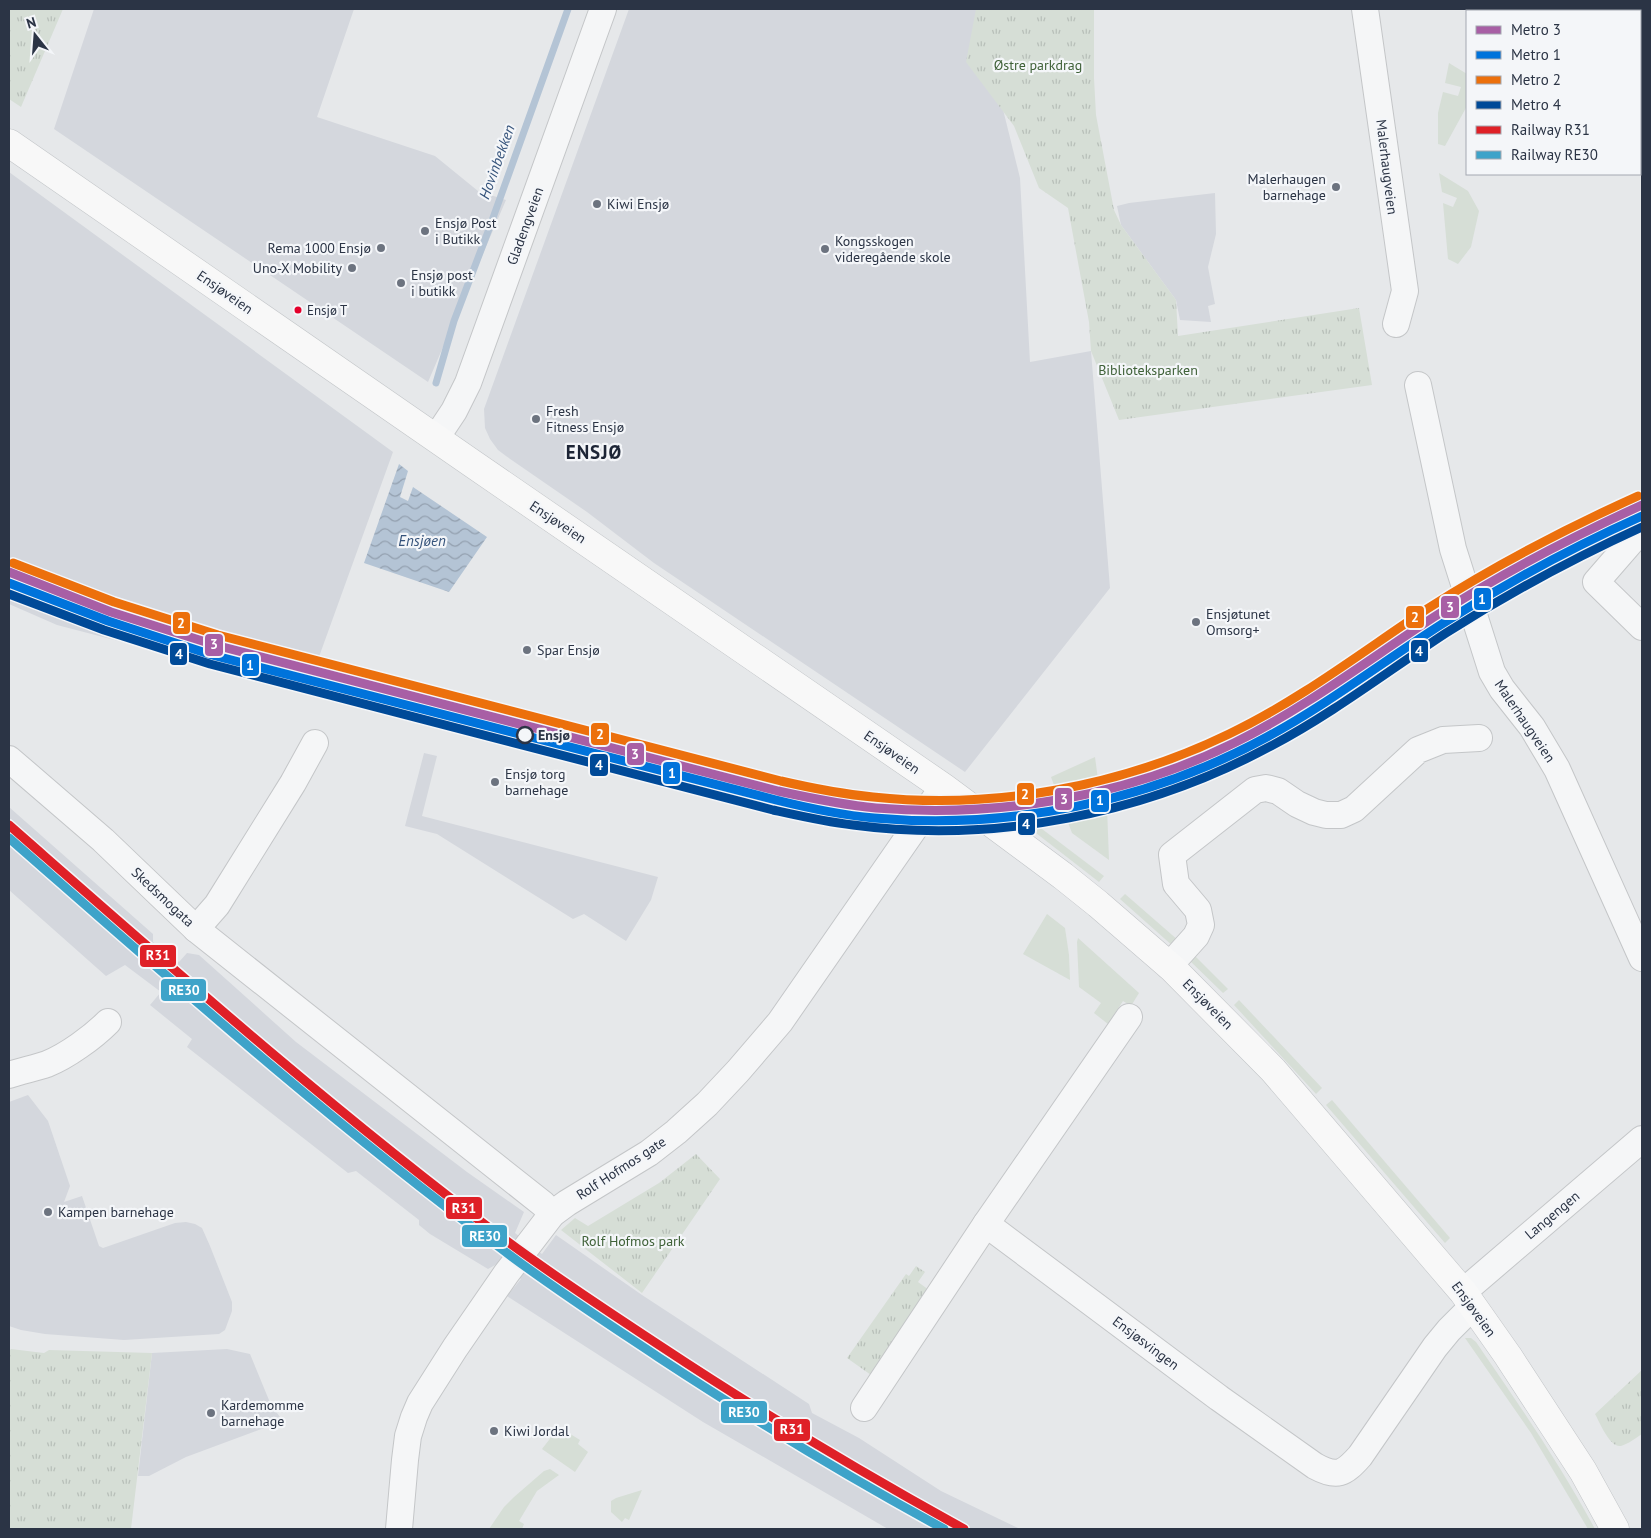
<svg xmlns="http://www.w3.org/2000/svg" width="1651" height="1538" font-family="'PT Sans',sans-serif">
<defs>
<pattern id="park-tufts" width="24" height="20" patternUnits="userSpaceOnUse" patternTransform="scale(1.25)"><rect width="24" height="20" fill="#d6ded6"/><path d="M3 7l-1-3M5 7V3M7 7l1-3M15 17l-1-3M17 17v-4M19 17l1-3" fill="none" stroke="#b8bfb9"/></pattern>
<pattern id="water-waves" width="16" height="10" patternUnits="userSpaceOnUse" patternTransform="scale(1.25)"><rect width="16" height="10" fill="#b4c4d5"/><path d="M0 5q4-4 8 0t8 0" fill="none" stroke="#93a0af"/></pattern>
</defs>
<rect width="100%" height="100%" fill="#e6e8ea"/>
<!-- built -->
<g fill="#d4d7dd">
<polygon points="94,9 354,9 317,117 435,156 478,191 506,200 428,382 54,129"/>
<polygon points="629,9 997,9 992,65 1020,178 1030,362 1091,351 1110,588 965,772 654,563 587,512 506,456 498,450 490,439 485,428 484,409"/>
<polygon points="9,172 393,452 307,690 57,625 9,604"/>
<polygon points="1215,193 1216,234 1208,267 1215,304 1208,306 1211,322 1180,320 1176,300 1121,225 1117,206 1129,203"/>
<polygon points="424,753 437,756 422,816 658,877 651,900 626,941 584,914 573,919 437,834 405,826"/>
<polygon points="9,807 153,934 153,942 179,962 187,953 199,955 296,1042 467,1172 524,1212 515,1233 542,1254 556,1235 642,1295 809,1404 812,1413 859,1438 941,1491 1020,1529 888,1529 703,1422 507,1296 521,1279 497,1264 488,1269 430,1234 419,1225 419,1220 356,1171 348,1173 187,1047 192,1039 150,1005 161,992 125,965 106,976 9,890"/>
<polygon points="28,1095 48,1121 70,1186 64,1202 82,1196 99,1246 103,1248 175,1223 186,1222 195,1224 202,1228 210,1246 232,1302 232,1311 225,1330 219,1334 124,1340 45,1334 21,1330 9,1326 9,1102"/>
<polygon points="227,1349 250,1354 271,1405 283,1421 186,1457 149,1476 138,1476 152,1353"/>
</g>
<!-- grass -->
<g fill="#d6ded6">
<polygon points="1449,63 1467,74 1467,106 1445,146 1438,144 1438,113 1443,92 1458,96 1461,87 1445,83"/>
<polygon points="1439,173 1468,191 1479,211 1471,247 1458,264 1448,259 1443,203 1453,207 1457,198 1442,192"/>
<polygon points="1095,757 1099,787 1107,807 1109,860 1072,833 1051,777"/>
<polygon points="1013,807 1104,876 1099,882 1009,812"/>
<polygon points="1125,894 1179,941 1174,947 1120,899"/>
<polygon points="1047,914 1065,928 1069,955 1070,980 1023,954"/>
<polygon points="1078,938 1139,993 1131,1006 1123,1001 1108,1024 1094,1013 1101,1003 1079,987 1077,942"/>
<polygon points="1191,952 1228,989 1223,993 1186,957"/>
<polygon points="1239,1000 1322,1088 1316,1094 1234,1005"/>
<polygon points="1332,1100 1450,1238 1445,1243 1326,1105"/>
<path d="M 1465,1338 L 1471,1338 L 1476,1342 C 1518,1403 1560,1464 1595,1529 L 1588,1529 L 1531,1433 Z"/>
<polygon points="559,1427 580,1440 578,1444 588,1452 575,1472 542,1449"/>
<polygon points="550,1469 559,1475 537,1491 519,1521 524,1524 522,1529 489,1529 504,1507 514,1497 544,1471"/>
<polygon points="642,1490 629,1520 625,1518 622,1522 611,1512 611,1501 616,1498"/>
</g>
<!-- park -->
<g fill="url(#park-tufts)">
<polygon points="9,9 63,9 21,107 9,99"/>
<polygon points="976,9 1094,9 1094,78 1096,115 1114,210 1121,225 1176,300 1178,336 1359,308 1372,385 1119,420 1091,351 1089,322 1068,208 1039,188 1014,126 966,62"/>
<polygon points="696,1154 720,1179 642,1293 561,1230 575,1218 588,1226 659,1183"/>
<polygon points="916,1266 925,1272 918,1282 929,1290 871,1375 847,1358 906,1274 909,1276"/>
<polygon points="11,1349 44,1353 49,1350 152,1353 131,1529 9,1529 9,1351"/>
<path d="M 1642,1370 L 1642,1434 C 1636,1438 1628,1444 1621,1446 C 1610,1448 1600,1423 1595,1414 Z"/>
</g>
<!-- water -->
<polygon fill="url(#water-waves)" points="399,464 408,471 400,497 408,501 413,487 487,537 449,592 364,563"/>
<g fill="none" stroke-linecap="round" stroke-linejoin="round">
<!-- stream -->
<polyline stroke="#b4c4d5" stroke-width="7" points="436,383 454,321 489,229 568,9"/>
<!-- minor casing -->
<g stroke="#c4c6c8" stroke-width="28">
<g id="minor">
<polyline points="1365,9 1405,291 1396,324"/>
<polyline points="1640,22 1642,26"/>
<polyline points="1418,385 1453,549 1492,672 1502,689 1532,727 1557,769 1642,958"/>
<polyline points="436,438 454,411 468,383 603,9"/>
<polyline points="1642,529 1596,582 1642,627"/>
<polyline points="9,759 103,840 196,929 543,1204 552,1214"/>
<polyline points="196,929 217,905 293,783 315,743"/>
<polyline points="1169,966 1196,936 1201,925 1198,910 1176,884 1172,855 1255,790 1266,788 1278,791 1297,804 1314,812 1326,815 1341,815 1354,809 1418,750 1443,740 1479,738"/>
<path d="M 1129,1017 L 986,1224 L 1219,1398 L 1315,1466 C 1337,1478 1344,1474 1360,1456 L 1435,1347 L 1449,1330 L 1473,1306"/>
<path d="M 9,1075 C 21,1071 35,1068 47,1064 C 67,1056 93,1037 108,1022"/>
<polyline points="1463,1292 1642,1139"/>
<polyline points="864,1408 986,1224"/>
<polyline points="399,1529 405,1460 408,1436 414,1417 420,1403 455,1348 506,1274 552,1214 567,1203 649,1153 676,1132 707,1104 738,1071 780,1022 943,787"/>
</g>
</g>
<!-- major casing -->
<g stroke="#c2c5c8" stroke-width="29">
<polyline id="major" points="9,143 473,464 943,787 1063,876 1098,904 1172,968 1273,1070 1463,1292 1508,1356 1583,1471 1615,1529"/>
</g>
<!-- minor -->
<use href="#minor" stroke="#f5f6f7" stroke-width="26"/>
<!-- major -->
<use href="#major" stroke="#f8f8f8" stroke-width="28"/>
<!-- rail-1 casing -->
<g stroke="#f4f6f9" stroke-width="12">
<path id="rail-1" d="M 9,825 C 171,967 332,1110 504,1239 C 555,1277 609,1312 662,1347 C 760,1412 861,1472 964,1529"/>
</g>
<!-- rail-2 casing -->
<g stroke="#f4f6f9" stroke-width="12">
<path id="rail-2" d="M 9,838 C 169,978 328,1120 499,1247 C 550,1286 604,1321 658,1357 C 751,1418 846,1476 944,1529"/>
</g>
<!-- rail-1 -->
<use href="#rail-1" stroke="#df2027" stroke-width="9"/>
<!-- rail-2 -->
<use href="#rail-2" stroke="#3ea3c9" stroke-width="9"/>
<!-- metro-1 casing -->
<g stroke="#f4f6f9" stroke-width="12">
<path id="metro-1" d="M 9,572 L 111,612 L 215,645 L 778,791 C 810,798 843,805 876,808 C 998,818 1125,797 1234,743 C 1305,708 1368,660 1434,617 C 1500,574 1570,538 1642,505"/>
</g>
<!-- metro-2 casing -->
<g stroke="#f4f6f9" stroke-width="12">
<path id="metro-2" d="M 9,583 L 108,621 L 212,655 L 776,800 C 808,808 841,815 874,818 C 1009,830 1148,802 1267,737 C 1328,704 1384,661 1442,624 C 1506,583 1573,547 1642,516"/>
</g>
<!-- metro-3 casing -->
<g stroke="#f4f6f9" stroke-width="12">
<path id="metro-3" d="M 13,563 L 114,602 L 218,635 L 781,781 C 811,788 842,794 873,797 C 993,810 1120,787 1229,734 C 1300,700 1362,652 1427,609 C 1494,566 1565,529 1638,496"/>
</g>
<!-- metro-4 casing -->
<g stroke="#f4f6f9" stroke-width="12">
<path id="metro-4" d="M 9,594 L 104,630 L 210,664 L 773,810 C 800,816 826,822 853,825 C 995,844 1145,814 1271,746 C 1332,714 1388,671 1446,633 C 1509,593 1574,558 1642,527"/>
</g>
<!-- metro-1 -->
<use href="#metro-1" stroke="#a85fa5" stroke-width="9"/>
<!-- metro-2 -->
<use href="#metro-2" stroke="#0073db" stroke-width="9"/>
<!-- metro-3 -->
<use href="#metro-3" stroke="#ec700c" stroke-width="9"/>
<!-- metro-4 -->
<use href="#metro-4" stroke="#004a98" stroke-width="9"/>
</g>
<!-- markers -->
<g fill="#6c737f" stroke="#f4f6f9" stroke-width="2">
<circle cx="1336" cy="187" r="5"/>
<circle cx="597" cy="204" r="5"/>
<circle cx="425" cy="231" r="5"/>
<circle cx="381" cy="248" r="5"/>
<circle cx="825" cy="249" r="5"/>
<circle cx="352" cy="268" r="5"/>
<circle cx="401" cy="283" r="5"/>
<circle cx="536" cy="419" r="5"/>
<circle cx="1196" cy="622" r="5"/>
<circle cx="527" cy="650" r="5"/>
<circle cx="495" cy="782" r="5"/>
<circle cx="48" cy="1212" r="5"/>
<circle cx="211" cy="1413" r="5"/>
<circle cx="494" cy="1431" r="5"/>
</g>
<circle fill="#e4002b" stroke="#f4f6f9" stroke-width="2" cx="298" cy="310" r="4.5"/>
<circle fill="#f4f6f9" stroke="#2b3445" stroke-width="2.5" cx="525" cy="735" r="8"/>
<g text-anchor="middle" stroke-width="4.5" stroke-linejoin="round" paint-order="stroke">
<!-- bus labels -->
<g font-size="13" fill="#2b3445" stroke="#f4f6f9" text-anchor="start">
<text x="307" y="315">Ensjø T</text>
</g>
<!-- park labels -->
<g font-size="14" fill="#3f6138" stroke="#f4f6f9">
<text x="1038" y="70">Østre parkdrag</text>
<text x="1148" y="375">Biblioteksparken</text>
<text x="633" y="1246">Rolf Hofmos park</text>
</g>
<!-- street labels -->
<g font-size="14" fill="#2b3445" stroke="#f4f6f9">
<text transform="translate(1387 167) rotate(83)" y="5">Malerhaugveien</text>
<text transform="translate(525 226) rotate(-70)" y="5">Gladengveien</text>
<text transform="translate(225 292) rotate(35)" y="5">Ensjøveien</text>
<text transform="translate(558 522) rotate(34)" y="5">Ensjøveien</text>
<text transform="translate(1525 721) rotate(56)" y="5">Malerhaugveien</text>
<text transform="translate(892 752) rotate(35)" y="5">Ensjøveien</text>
<text transform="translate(163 897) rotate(43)" y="5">Skedsmogata</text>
<text transform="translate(1208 1004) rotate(45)" y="5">Ensjøveien</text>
<text transform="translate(621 1168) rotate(-33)" y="5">Rolf Hofmos gate</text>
<text transform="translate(1552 1215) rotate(-40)" y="5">Langengen</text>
<text transform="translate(1474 1309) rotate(54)" y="5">Ensjøveien</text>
<text transform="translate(1146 1343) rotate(37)" y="5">Ensjøsvingen</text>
</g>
<!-- poi labels -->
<g font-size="14" fill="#2b3445" stroke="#f4f6f9" text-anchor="start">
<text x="1326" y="184" text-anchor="end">Malerhaugen<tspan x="1326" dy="16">barnehage</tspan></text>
<text x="607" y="209">Kiwi Ensjø</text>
<text x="435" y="228">Ensjø Post<tspan x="435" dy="16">i Butikk</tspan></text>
<text x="835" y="246">Kongsskogen<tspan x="835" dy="16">videregående skole</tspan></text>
<text x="371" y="253" text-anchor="end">Rema 1000 Ensjø</text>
<text x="342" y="273" text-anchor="end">Uno-X Mobility</text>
<text x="411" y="280">Ensjø post<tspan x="411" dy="16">i butikk</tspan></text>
<text x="546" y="416">Fresh<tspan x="546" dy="16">Fitness Ensjø</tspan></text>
<text x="1206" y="619">Ensjøtunet<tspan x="1206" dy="16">Omsorg+</tspan></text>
<text x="537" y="655">Spar Ensjø</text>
<text x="505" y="779">Ensjø torg<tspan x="505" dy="16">barnehage</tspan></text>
<text x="58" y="1217">Kampen barnehage</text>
<text x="221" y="1410">Kardemomme<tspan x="221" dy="16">barnehage</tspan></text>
<text x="504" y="1436">Kiwi Jordal</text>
</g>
<!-- stop labels -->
<g font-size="14" font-weight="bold" fill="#2b3445" stroke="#f4f6f9" text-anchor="start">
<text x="538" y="740">Ensjø</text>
</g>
<!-- water labels -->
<g font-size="15" font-style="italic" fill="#34527a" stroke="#f4f6f9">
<text transform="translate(497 162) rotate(-70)" y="5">Hovinbekken</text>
<text x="422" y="546">Ensjøen</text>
</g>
<!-- district labels -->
<g font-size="19" font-weight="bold" letter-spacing="1" fill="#1d2536" stroke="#f4f6f9">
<text x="594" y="459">ENSJØ</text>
</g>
</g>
<g stroke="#f4f6f9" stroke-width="2">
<rect x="1473" y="587" width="19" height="24" rx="5" fill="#0073db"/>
<rect x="1440" y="595" width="20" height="24" rx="5" fill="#a85fa5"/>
<rect x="1405" y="605" width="20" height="24" rx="5" fill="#ec700c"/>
<rect x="172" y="611" width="19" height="24" rx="5" fill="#ec700c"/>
<rect x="204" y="633" width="20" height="24" rx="5" fill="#a85fa5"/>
<rect x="1410" y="639" width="19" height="24" rx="5" fill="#004a98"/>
<rect x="169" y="642" width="19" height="24" rx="5" fill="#004a98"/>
<rect x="241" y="653" width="19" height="24" rx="5" fill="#0073db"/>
<rect x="590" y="722" width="20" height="24" rx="5" fill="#ec700c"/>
<rect x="626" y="742" width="19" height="24" rx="5" fill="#a85fa5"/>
<rect x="589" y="753" width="20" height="24" rx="5" fill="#004a98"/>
<rect x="662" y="761" width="19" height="24" rx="5" fill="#0073db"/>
<rect x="1016" y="782" width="19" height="24" rx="5" fill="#ec700c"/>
<rect x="1054" y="787" width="19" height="24" rx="5" fill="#a85fa5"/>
<rect x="1090" y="789" width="20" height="24" rx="5" fill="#0073db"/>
<rect x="1017" y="812" width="19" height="24" rx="5" fill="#004a98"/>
<rect x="139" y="944" width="38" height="24" rx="5" fill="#df2027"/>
<rect x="160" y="978" width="47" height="24" rx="5" fill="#3ea3c9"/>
<rect x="445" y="1196" width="38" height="24" rx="5" fill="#df2027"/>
<rect x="461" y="1224" width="47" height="24" rx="5" fill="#3ea3c9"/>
<rect x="720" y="1400" width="48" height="24" rx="5" fill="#3ea3c9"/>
<rect x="773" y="1418" width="38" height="24" rx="5" fill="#df2027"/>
</g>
<g font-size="14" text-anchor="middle" font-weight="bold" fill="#fff">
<text x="1482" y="604">1</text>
<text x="1450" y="612">3</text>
<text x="1415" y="622">2</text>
<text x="181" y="628">2</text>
<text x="214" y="649">3</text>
<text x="1419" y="656">4</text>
<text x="179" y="659">4</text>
<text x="250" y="670">1</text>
<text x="600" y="739">2</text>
<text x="635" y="759">3</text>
<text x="599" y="770">4</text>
<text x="672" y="778">1</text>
<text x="1025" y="799">2</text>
<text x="1064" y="804">3</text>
<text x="1100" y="805">1</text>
<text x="1026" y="829">4</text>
<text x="158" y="960">R31</text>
<text x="184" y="995">RE30</text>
<text x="464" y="1213">R31</text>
<text x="485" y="1241">RE30</text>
<text x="744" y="1417">RE30</text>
<text x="792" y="1434">R31</text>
</g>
<!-- border -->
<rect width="1651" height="1538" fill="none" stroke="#2b3445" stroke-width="20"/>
<!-- legend -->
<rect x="1466" y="10" width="175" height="165" fill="#f4f6f9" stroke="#a4a8b1"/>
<rect x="1476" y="26" width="25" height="8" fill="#a85fa5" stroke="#a4a8b1"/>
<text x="1511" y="35" font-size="15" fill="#2b3445">Metro 3</text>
<rect x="1476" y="51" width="25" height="8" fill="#0073db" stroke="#a4a8b1"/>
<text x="1511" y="60" font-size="15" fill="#2b3445">Metro 1</text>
<rect x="1476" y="76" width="25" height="8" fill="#ec700c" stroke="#a4a8b1"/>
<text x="1511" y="85" font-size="15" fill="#2b3445">Metro 2</text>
<rect x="1476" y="101" width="25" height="8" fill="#004a98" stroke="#a4a8b1"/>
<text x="1511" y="110" font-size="15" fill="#2b3445">Metro 4</text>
<rect x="1476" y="126" width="25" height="8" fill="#df2027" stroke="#a4a8b1"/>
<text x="1511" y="135" font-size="15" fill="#2b3445">Railway R31</text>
<rect x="1476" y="151" width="25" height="8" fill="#3ea3c9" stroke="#a4a8b1"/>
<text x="1511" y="160" font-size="15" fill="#2b3445">Railway RE30</text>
<!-- north arrow -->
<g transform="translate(35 35) rotate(343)" stroke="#f4f6f9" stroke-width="4" paint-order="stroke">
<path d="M0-4L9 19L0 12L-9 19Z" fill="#2b3445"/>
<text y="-8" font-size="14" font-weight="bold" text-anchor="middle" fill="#2b3445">N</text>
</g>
</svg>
